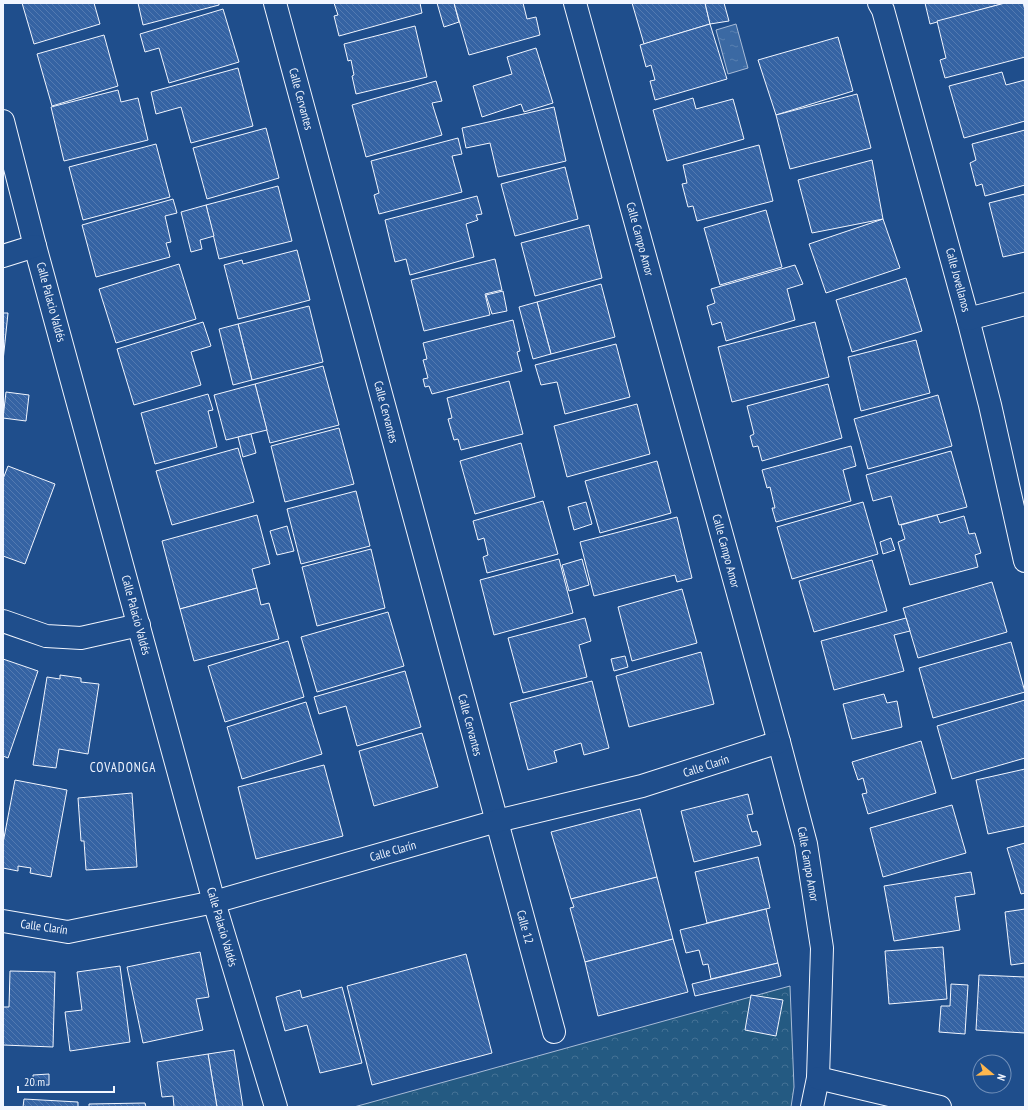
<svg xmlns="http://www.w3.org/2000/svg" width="1028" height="1110" font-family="'PT Sans Narrow',sans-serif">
<defs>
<pattern id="forest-crowns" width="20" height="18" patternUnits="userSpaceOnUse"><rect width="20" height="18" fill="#245a82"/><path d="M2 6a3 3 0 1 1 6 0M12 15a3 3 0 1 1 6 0" fill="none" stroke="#447295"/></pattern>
<pattern id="water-ripples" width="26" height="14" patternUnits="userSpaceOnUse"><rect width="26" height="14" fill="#3b69a3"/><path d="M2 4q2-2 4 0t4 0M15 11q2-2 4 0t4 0" fill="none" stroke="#587fb1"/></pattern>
<pattern id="building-back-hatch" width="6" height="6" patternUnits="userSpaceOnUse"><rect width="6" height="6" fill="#3563a3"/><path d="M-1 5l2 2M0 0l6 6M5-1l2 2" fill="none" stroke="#537ab1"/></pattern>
</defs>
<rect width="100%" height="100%" fill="#1f4e8c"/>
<!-- forest -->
<polygon fill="url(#forest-crowns)" stroke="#a8bbd7" points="790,986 794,1087 791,1107 354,1107"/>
<!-- water -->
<polygon fill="url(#water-ripples)" stroke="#a8bbd7" points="736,24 748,68 728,74 716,30"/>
<!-- building -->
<g fill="url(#building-back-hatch)" stroke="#f2f6ff">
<polygon points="22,3 94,3 100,24 34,44"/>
<polygon points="138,3 219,3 219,5 143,25"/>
<polygon points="334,3 420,3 422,13 339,36 334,16 338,15"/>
<polygon points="437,3 454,3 459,22 444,27"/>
<polygon points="454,3 523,3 527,19 536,17 540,35 469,55"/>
<polygon points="632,3 705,3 710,24 644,44"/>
<polygon points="705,3 724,3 729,21 710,24"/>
<polygon points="925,3 1005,3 930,24"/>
<polygon points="1005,3 1023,3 1025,10 1025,57 945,78 940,60 946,58 937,21"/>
<polygon points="223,9 239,62 169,83 159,48 145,52 140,34"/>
<polygon points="710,24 727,79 655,100 650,81 655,80 651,65 646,67 640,45"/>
<polygon points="415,26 427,77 356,94 352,76 354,75 351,60 348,61 344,44"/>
<polygon points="104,35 118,86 52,106 37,54"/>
<polygon points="838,37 853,91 776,115 758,60"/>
<polygon points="536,48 553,103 524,112 521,104 482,117 473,86 512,74 507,57"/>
<polygon points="238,68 253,126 191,143 181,107 156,114 151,92"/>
<polygon points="1002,72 1006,85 1025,80 1025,121 964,138 949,86"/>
<polygon points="436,81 442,101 432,103 442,135 366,157 352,105"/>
<polygon points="118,90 121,102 138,98 148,140 64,161 51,107"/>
<polygon points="857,94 871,148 790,169 776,115"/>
<polygon points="693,98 696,109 733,99 744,139 667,161 653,110"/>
<polygon points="554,107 566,161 498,177 490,143 466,148 462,128"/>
<polygon points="266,128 279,178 207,199 193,148"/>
<polygon points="1025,130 1025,185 985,196 982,184 976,186 970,163 976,160 972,144"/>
<polygon points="458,138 462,154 452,156 462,192 379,214 374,195 379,193 371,161"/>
<polygon points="156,144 170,197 83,220 69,167"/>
<polygon points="759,145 773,201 697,221 693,206 688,207 682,184 687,183 683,165"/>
<polygon points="872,160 883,219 812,233 798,180"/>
<polygon points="565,167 578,219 515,236 501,184"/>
<polygon points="278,186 292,241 219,259 206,205"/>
<polygon points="1025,194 1025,252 1003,257 989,203"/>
<polygon points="477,196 482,214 476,215 478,220 466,224 474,257 410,275 406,259 395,262 385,220"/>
<polygon points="173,199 177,213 165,216 171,242 166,243 170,257 96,277 82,225"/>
<polygon points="206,205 214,236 200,240 202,249 191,252 181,212"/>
<polygon points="766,210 782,267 720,285 704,228"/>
<polygon points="883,219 900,268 826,293 809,244"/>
<polygon points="589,225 602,278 535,296 521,243"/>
<polygon points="297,250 310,300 238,319 224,265 242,260 243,264"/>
<polygon points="495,259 502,290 485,294 490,315 424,331 411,280"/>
<polygon points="179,264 196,319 116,343 99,289"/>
<polygon points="795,265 803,284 787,289 795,320 726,341 721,322 712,325 707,306 715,303 711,289"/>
<polygon points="906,278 922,331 852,352 836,300"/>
<polygon points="601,284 615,337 551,354 537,302"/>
<polygon points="503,291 507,311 492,314 486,295"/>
<polygon points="537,302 551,354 533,359 519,307"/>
<polygon points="309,306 323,362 252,380 238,324"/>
<polygon points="3,313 8,313 3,361"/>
<polygon points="513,320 520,351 517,352 522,371 432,394 429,386 425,387 423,379 428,378 423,360 427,359 423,343"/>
<polygon points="203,322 211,346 191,352 201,385 134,405 117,349"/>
<polygon points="815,322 829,377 732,402 718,347"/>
<polygon points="238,324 252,380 233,385 219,329"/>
<polygon points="916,340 930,393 861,411 848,357"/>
<polygon points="616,344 630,397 565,414 557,382 541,385 535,365"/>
<polygon points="323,366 339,425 270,443 255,384"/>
<polygon points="509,381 523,434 461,450 458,439 454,440 448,419 452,418 447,398"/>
<polygon points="255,384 267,430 226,440 214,395"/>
<polygon points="828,384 842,438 762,461 758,446 753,447 750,436 754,434 747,406"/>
<polygon points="6,392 29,395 26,421 3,418"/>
<polygon points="208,394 213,410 208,411 217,447 155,464 141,413"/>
<polygon points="938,395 952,446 868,469 854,419"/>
<polygon points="637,404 650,454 567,477 554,426"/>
<polygon points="339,428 354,484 285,502 271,446"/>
<polygon points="251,434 256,453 243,457 238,437"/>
<polygon points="521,443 535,497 475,514 460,461"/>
<polygon points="851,446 856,466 843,470 851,501 776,522 772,508 775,508 770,487 767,488 762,470"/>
<polygon points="238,448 254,502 172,525 156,471"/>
<polygon points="951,451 967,507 899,525 891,496 873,501 866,475"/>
<polygon points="657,461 671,513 600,533 585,481"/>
<polygon points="8,466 55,484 25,564 3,556 3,479"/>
<polygon points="356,491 370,546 301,564 287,509"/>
<polygon points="543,501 558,554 487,573 483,557 488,555 484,538 478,540 473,521"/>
<polygon points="586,502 592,524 574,530 568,507"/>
<polygon points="863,502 878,554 792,579 777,527"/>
<polygon points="257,515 270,564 252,569 257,588 180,609 162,541"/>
<polygon points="937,515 940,523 964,516 969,534 975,533 981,553 975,555 978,567 910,585 898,542 905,539 901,525"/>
<polygon points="677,517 692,578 677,582 675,575 594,596 580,542"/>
<polygon points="287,526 294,551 277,555 270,531"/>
<polygon points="891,538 895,550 883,554 880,542"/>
<polygon points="371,549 385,608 317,626 302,567"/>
<polygon points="559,559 573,613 494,635 480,580"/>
<polygon points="582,559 589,585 569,591 562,565"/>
<polygon points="872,560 887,611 814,632 799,581"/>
<polygon points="992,582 1007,632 918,658 903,608"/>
<polygon points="257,588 261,605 269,603 279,639 194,661 180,609"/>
<polygon points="682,589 697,643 632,661 618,607"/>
<polygon points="388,612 404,666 317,692 301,637"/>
<polygon points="585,618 591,641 579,645 587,677 523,693 508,638"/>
<polygon points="906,618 910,631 894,635 904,671 834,690 821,641"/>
<polygon points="288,641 304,697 225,722 208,666"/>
<polygon points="1011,642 1025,692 933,718 919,668"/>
<polygon points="701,652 714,704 629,727 616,676"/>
<polygon points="625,656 628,667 614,671 611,659"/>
<polygon points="3,659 38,671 8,758 3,756"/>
<polygon points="405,671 421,727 357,746 346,706 319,714 314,697"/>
<polygon points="60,675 81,678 81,682 99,684 88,754 59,749 56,768 33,765 47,677 60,679"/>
<polygon points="592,681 609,748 584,755 581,743 554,751 557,762 528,770 510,703"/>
<polygon points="884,694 887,703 897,701 902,727 852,739 843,704"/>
<polygon points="1025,700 1025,758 952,779 937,726"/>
<polygon points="306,702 322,754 242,779 227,727"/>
<polygon points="422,733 438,787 374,806 359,751"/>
<polygon points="921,741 936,793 868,814 862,794 867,793 863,778 858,780 852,762"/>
<polygon points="324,765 343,836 256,859 238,787"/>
<polygon points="1025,769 1025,826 988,834 976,780"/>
<polygon points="15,780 67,790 51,877 30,873 31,868 18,866 18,871 3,868 3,843"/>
<polygon points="132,793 137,867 86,870 84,841 81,841 78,798"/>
<polygon points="748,794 753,814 747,815 752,832 757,831 761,845 694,862 681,811"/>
<polygon points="952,805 966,853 883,877 870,828"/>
<polygon points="640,809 657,877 571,899 551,832"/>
<polygon points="1025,843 1025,893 1021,894 1007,848"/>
<polygon points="758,857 770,908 707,923 695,872"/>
<polygon points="971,872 975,894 955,897 960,930 894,941 884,886"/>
<polygon points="657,877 673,939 585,962 570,908 574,907 571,899"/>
<polygon points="766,909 778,963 711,979 708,964 703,965 699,950 686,953 680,930"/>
<polygon points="1025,909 1025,963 1011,965 1005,912"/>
<polygon points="673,939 688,992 598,1016 585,962"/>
<polygon points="943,947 947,999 889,1004 885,951"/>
<polygon points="200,952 209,997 196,999 203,1030 143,1043 127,967"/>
<polygon points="466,954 492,1053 372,1085 347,986"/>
<polygon points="778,963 781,976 695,996 692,984"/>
<polygon points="120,966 130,1042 70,1051 65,1012 82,1010 77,972"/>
<polygon points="10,971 55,972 53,1047 3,1045 3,1007 9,1007"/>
<polygon points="979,975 1025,977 1025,1033 976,1030"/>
<polygon points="951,984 968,985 965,1034 939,1032 941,1006 950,1006"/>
<polygon points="342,987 362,1063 320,1073 307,1025 285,1031 276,997 300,990 302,998"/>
<polygon points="751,995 783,1000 776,1036 745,1030"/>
<polygon points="234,1050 243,1107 217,1107 208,1054"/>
<polygon points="208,1054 217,1107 174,1107 173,1096 162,1097 157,1062"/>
<polygon points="49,1074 49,1085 33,1085 33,1075"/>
<polygon points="24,1099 78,1102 78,1107 23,1107"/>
<polygon points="145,1103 146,1107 89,1107 89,1104"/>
</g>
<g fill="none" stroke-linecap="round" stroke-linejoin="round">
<!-- minor casing -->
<g stroke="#f2f6ff" stroke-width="24">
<g id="minor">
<polyline points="275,3 554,1032"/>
<polyline points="575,3 779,742 806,844 822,948 818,1078 812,1107"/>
<polyline points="879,3 883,10 968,319 990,405 1025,561"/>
<polyline points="3,121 35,246 214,902 276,1107"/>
<polyline points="3,256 35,246"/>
<polyline points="968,319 1025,304"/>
<polyline points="3,621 46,636 81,638 139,625"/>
<polyline points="3,921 68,932 214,902 497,821 642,786 779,742"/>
<polyline points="818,1078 940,1107"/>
</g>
</g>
<!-- minor -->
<use href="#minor" stroke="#1f4e8c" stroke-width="22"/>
</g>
<g text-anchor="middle" stroke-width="3" stroke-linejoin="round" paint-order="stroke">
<!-- street labels -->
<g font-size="12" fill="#f2f6ff" stroke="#1f4e8c">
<text transform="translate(301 99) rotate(75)" y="4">Calle Cervantes</text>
<text transform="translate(640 239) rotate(75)" y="4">Calle Campo Amor</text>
<text transform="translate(958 280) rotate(75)" y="4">Calle Jovellanos</text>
<text transform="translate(51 302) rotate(75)" y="4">Calle Palacio Valdés</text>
<text transform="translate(386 412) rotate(75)" y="4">Calle Cervantes</text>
<text transform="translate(726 551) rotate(75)" y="4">Calle Campo Amor</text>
<text transform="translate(136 615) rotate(75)" y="4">Calle Palacio Valdés</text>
<text transform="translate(470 725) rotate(75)" y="4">Calle Cervantes</text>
<text transform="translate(706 766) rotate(-18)" y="4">Calle Clarín</text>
<text transform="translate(393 851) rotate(-16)" y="4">Calle Clarín</text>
<text transform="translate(808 864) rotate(80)" y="4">Calle Campo Amor</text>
<text transform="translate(44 927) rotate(8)" y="4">Calle Clarín</text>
<text transform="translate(222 927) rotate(74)" y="4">Calle Palacio Valdés</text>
<text transform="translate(525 927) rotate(75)" y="4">Calle 12</text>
</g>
<!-- neighbourhood labels -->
<g font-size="13" letter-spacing="1" fill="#f2f6ff" stroke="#1f4e8c">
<text x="123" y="772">COVADONGA</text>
</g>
</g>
<!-- border -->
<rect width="1028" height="1110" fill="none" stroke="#f2f6ff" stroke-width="8"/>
<!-- north arrow -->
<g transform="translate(992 1074) rotate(109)"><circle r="19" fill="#1f4e8c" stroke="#7391ba"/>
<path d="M0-3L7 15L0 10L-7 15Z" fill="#ffb74d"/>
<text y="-6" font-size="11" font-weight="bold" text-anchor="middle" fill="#f2f6ff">N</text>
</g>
<!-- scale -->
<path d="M18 1086v6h96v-6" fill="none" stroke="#f2f6ff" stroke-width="2"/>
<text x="24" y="1086" font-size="12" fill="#f2f6ff" stroke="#1f4e8c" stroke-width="3" paint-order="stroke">20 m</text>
</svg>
